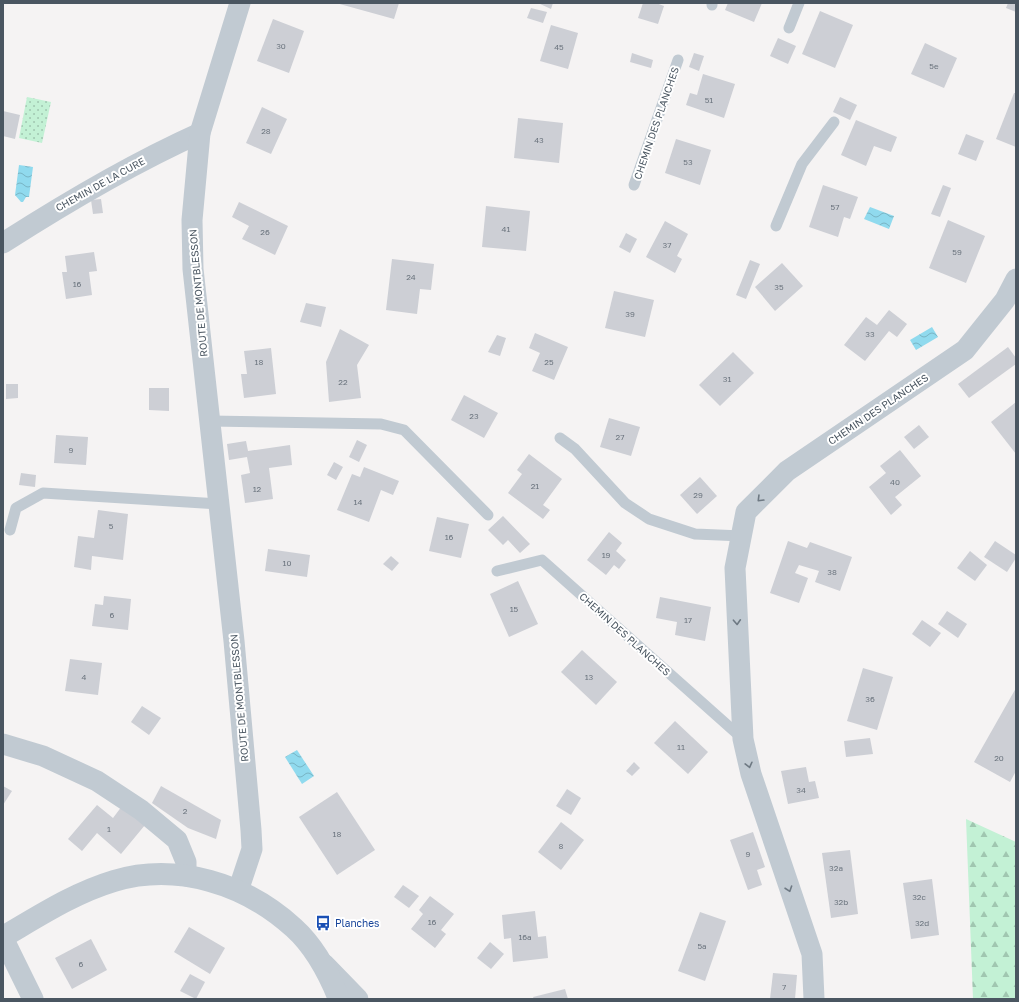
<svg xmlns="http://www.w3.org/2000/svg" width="1019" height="1002" font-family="'Golos Text',sans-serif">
<defs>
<pattern id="forest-firs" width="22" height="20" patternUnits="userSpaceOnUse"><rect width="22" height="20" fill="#c3f1d5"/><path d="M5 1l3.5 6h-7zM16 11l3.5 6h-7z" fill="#a0c6b0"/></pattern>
<pattern id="garden-dots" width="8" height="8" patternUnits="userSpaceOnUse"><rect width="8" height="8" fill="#c3f1d5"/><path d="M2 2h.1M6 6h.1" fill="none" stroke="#a0c6b0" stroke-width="1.8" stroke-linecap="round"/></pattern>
<pattern id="water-waves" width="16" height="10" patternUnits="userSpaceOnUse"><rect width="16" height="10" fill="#90daee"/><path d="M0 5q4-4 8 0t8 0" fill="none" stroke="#78b4c4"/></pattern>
</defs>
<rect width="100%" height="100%" fill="#f5f3f3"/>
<!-- forest -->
<polygon fill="url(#forest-firs)" points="966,819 1016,842 1016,999 973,999"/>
<!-- garden -->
<polygon fill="url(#garden-dots)" points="27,97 51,102 42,143 19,138"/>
<!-- water -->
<g fill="url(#water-waves)">
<polygon points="19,165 33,167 29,197 26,197 23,202 21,202 15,195"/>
<polygon points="870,207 894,216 889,229 864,219"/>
<polygon points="932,327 938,337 916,350 910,340"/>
<polygon points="297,750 314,776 302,784 285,757"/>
</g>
<!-- building -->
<g fill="#cdcfd5">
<polygon points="336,3 399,3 394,19"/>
<polygon points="538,3 553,3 551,9"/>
<polygon points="643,3 656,3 664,6 658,24 638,18"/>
<polygon points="728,3 762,3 754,22 725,10"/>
<polygon points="1008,3 1016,3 1016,12 1006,8"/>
<polygon points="531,8 547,12 543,23 527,18"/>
<polygon points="820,11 853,25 835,68 802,54"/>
<polygon points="273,19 304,31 289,73 257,61"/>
<polygon points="551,25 578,33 568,69 540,61"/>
<polygon points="778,38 796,46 788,64 770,56"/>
<polygon points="925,43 957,58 944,88 911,74"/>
<polygon points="632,53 653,60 651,68 630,62"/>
<polygon points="694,53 704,56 699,71 689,67"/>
<polygon points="703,74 735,84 724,118 686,105 690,93 697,95"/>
<polygon points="1014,93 1016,93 1016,147 996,139"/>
<polygon points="840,97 857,105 850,120 833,112"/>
<polygon points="262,107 287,119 271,154 246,143"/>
<polygon points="3,111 20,115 15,139 3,136"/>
<polygon points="518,118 563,123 559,163 514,158"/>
<polygon points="856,120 897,137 891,152 874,146 866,166 841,155"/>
<polygon points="966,134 984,141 976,161 958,154"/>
<polygon points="676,139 711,150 700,185 665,173"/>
<polygon points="823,185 858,197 850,219 844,217 838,237 809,227"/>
<polygon points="943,185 951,188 940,217 931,214"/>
<polygon points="101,199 103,213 93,214 91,200"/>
<polygon points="239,202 288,226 275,255 242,239 249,226 232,217"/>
<polygon points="486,206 530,211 526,251 482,247"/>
<polygon points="948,220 985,236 966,283 929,268"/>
<polygon points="665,221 688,234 677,256 682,259 675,273 646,257"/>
<polygon points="626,233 637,239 630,253 619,247"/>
<polygon points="94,252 97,271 89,272 92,295 66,299 62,272 67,272 65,256"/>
<polygon points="392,259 434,264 431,290 420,289 417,314 386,310"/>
<polygon points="750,260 760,264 746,299 736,295"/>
<polygon points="782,263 803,286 775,311 755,287"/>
<polygon points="614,291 654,300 645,337 605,328"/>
<polygon points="306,303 326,307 321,327 300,322"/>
<polygon points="889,310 907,324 897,337 889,331 865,361 844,345 866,317 877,325"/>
<polygon points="340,329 369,345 357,365 361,398 329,402 326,362"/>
<polygon points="535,333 568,347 554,380 532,371 540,353 529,348"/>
<polygon points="497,335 506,338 500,356 488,352"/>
<polygon points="1008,347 1016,358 1016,364 969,398 958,384"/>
<polygon points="271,348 276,394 244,398 241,374 247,374 244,351"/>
<polygon points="733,352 754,373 720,406 699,385"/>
<polygon points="6,384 18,384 18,398 6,399"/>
<polygon points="149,388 169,388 169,411 149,410"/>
<polygon points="464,395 498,413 484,438 451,420"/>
<polygon points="1016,402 1016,454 991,422"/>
<polygon points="609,418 640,427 631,456 600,447"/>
<polygon points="919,425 929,437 914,449 904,437"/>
<polygon points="56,435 88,437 86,465 54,463"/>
<polygon points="357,440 367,445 359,462 349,457"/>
<polygon points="246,441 248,451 290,445 292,465 269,468 273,499 245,503 241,475 250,473 247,457 229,460 227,444"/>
<polygon points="900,450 921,476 895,497 902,505 891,515 869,487 886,473 880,466"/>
<polygon points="529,454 562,479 543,505 550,510 543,519 508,493 522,474 517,470"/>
<polygon points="334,462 343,467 336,480 327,475"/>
<polygon points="364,467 399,481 393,495 381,490 369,522 337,510 352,474 360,477"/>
<polygon points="21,473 36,475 35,487 19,485"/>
<polygon points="700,477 717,496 697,514 680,495"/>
<polygon points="98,510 128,514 123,560 92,556 91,570 74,567 78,536 94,538"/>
<polygon points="503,516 530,544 520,553 508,540 503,545 488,530"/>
<polygon points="437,517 469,524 461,558 429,551"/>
<polygon points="609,532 622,543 616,551 626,560 619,569 614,565 606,575 587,560"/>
<polygon points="788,541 807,548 810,542 852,557 840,591 815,582 819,571 799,565 795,573 808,578 799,603 770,593"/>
<polygon points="995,541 1016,555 1016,558 1007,572 984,557"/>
<polygon points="268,549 310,555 307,577 265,571"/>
<polygon points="970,551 987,565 975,581 957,568"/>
<polygon points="391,556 399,563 392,571 383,564"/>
<polygon points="518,581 538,624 509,637 490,594"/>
<polygon points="104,596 131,599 128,630 92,626 95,604 103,605"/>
<polygon points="660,597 711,607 705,641 675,635 677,622 656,618"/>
<polygon points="947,611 967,624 958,638 938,624"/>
<polygon points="922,620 941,633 930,647 912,634"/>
<polygon points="582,650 617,682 596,705 561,672"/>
<polygon points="70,659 102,663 98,695 65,691"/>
<polygon points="863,668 893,677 877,730 847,721"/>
<polygon points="1016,688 1016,771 1010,782 974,762"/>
<polygon points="142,706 161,718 149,735 131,722"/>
<polygon points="675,721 708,752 688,774 654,743"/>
<polygon points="870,738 873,754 846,757 844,741"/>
<polygon points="634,762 640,768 632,776 626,771"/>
<polygon points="806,767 809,782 815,781 819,798 788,804 781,771"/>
<polygon points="3,786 12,791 3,805"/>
<polygon points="161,786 221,820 216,839 188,828 152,803"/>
<polygon points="567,789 581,798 571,815 556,806"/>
<polygon points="337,792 375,850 337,875 299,817"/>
<polygon points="97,805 113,818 122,806 145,825 121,854 97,833 82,851 68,839"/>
<polygon points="561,822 584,840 561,870 538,852"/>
<polygon points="753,832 765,867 757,870 762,885 748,890 730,840"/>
<polygon points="850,850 858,914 831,918 822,853"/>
<polygon points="932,879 939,935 911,939 903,883"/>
<polygon points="403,885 419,896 409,908 394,897"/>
<polygon points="430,896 454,914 441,930 446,934 435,948 411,929 423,914 419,910"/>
<polygon points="535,911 538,937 546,936 548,958 513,962 511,938 504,939 502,915"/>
<polygon points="700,912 726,921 705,981 678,971"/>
<polygon points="189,927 225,948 210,974 174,952"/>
<polygon points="91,939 107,970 72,989 55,958"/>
<polygon points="490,942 504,954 491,969 477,958"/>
<polygon points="773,973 797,975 795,999 770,999"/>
<polygon points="190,974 205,982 196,999 180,991"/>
<polygon points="565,989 568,999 534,999 533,997"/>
</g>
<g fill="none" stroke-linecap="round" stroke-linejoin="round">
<!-- service -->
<g stroke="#c1cad2" stroke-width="11">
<polyline points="712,5 712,3"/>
<polyline points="789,28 799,3"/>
<polyline points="634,185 678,60"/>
<polyline points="776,226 802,164 834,122"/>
<polyline points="210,421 381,424 404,430 488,515"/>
<polyline points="560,438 575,449 625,503 649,519 695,534 742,536"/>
<polyline points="10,530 16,508 43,493 219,504"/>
<polyline points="497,571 542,560 743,739"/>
</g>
<!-- minor -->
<g stroke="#c1cad2" stroke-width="21">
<path d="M 3,243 C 67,202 131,164 200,133"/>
<polyline points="3,744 43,756 97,781 141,810 177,840 186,862 186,876"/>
<polyline points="238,891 252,849 251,830 234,641 193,269 192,220 200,133 240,3"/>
<polyline points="3,938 33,999"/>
<polyline points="324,964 358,999"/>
<polyline points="814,999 812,954 751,774 743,739 735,568 746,512 787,471 965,350 1005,300 1016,279"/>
</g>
<!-- tertiary -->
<path stroke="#c1cad2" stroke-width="22" d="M 3,937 C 39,916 74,893 114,881 C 177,862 246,884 294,928 C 315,947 329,974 339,999"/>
</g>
<!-- one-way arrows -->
<defs><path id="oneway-chevron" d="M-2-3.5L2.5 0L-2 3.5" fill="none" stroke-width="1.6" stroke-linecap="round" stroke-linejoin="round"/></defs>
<g stroke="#6e7983">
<use href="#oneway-chevron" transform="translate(760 499) rotate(135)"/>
<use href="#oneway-chevron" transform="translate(737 622) rotate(87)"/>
<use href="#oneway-chevron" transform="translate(749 765) rotate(76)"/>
<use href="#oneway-chevron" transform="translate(789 889) rotate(71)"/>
</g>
<!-- icons -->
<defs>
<g id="bus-bare" transform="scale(1.2)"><path d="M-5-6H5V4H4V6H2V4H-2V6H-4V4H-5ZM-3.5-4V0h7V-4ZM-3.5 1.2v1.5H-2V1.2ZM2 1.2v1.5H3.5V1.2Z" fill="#1a4fb4" stroke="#fff" stroke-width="2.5" paint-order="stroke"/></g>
</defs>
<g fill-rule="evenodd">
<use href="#bus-bare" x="323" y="923"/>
</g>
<g text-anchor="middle" stroke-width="4" stroke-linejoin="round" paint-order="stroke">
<!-- number labels -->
<g font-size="8" fill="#6b747e">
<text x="281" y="49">30</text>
<text x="559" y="50">45</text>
<text x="934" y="69">5e</text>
<text x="709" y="103">51</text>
<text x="266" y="134">28</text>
<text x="539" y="143">43</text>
<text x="688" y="165">53</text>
<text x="835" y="210">57</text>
<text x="506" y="232">41</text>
<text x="265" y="235">26</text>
<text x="667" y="248">37</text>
<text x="957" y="255">59</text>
<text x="411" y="280">24</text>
<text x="77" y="287">16</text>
<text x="779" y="290">35</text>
<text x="630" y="317">39</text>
<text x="870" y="337">33</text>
<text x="259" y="365">18</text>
<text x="549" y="365">25</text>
<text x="727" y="382">31</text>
<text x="343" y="385">22</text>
<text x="474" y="419">23</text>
<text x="620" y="440">27</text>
<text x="71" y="453">9</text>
<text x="895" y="485">40</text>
<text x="535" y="489">21</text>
<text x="257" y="492">12</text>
<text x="698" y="498">29</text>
<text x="358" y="505">14</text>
<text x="111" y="529">5</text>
<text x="449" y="540">16</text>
<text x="606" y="558">19</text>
<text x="287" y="566">10</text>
<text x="832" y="575">38</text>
<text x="514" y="612">15</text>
<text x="112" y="618">6</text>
<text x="688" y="623">17</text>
<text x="84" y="680">4</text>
<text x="589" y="680">13</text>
<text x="870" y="702">36</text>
<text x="681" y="750">11</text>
<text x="999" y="761">20</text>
<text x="801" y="793">34</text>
<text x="185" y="814">2</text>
<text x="109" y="832">1</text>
<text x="337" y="837">18</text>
<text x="561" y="849">8</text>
<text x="748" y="857">9</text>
<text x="836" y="871">32a</text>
<text x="919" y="900">32c</text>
<text x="841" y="905">32b</text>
<text x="432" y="925">16</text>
<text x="922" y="926">32d</text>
<text x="525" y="940">16a</text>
<text x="702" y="949">5a</text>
<text x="81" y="967">6</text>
<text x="784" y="990">7</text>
</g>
<!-- street labels -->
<g font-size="10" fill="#4a5661" stroke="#fff">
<text transform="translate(656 123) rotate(-71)" y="4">CHEMIN DES PLANCHES</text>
<text transform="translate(100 184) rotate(-29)" y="4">CHEMIN DE LA CURE</text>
<text transform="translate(198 293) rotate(-95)" y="4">ROUTE DE MONTBLESSON</text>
<text transform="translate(878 409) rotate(-34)" y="4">CHEMIN DES PLANCHES</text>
<text transform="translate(625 634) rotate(42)" y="4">CHEMIN DES PLANCHES</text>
<text transform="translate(239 698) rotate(-95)" y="4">ROUTE DE MONTBLESSON</text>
</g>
<!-- transit labels -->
<g font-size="10" fill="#164399" stroke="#fff" text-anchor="start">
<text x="335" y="927">Planches</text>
</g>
</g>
<!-- border -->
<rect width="1019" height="1002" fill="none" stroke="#4a5661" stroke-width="8"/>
</svg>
